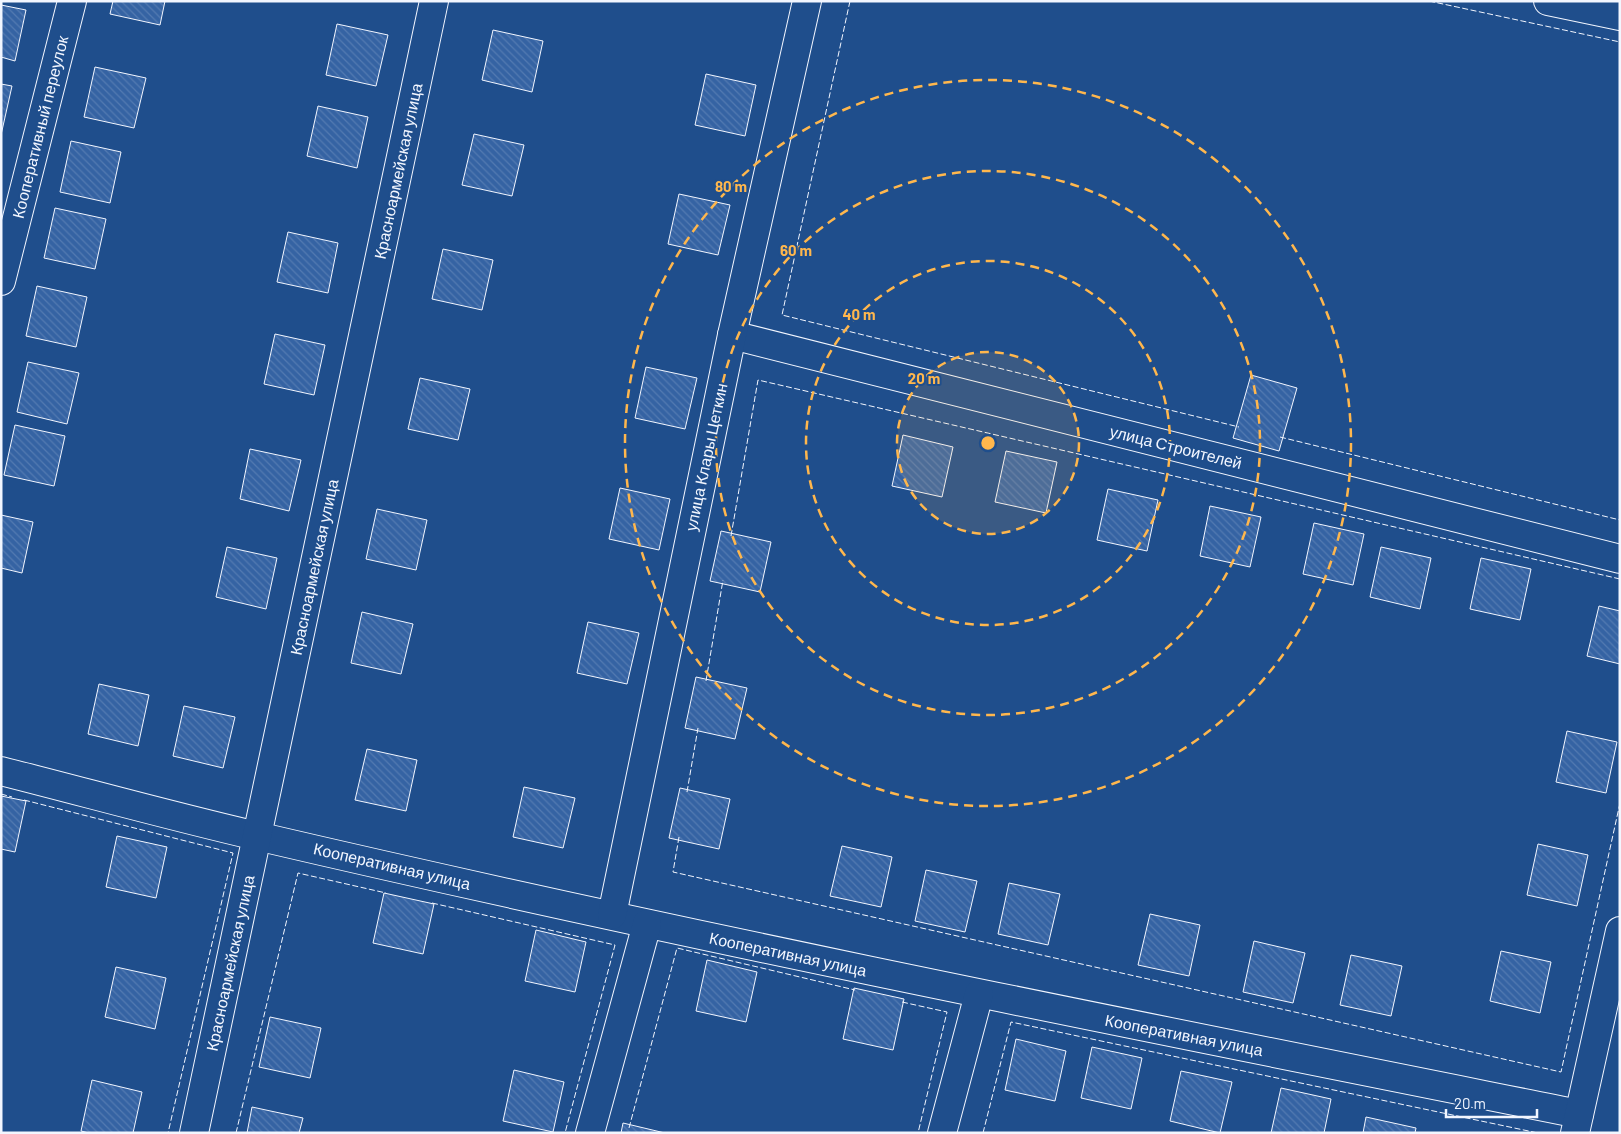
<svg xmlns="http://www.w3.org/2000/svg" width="1621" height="1134" font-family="Barlow,sans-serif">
<defs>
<pattern id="building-back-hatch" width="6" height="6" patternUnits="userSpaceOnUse" patternTransform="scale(1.25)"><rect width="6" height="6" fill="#3563a3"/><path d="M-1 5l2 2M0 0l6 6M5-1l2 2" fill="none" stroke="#537ab1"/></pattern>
</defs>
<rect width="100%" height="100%" fill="#1f4e8c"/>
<!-- building -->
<g fill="url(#building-back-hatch)" stroke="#f2f6ff">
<polygon points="113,1 165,1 160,25 110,14"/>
<polygon points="1,5 26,10 15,61 1,57"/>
<polygon points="337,24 388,35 376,86 326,75"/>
<polygon points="493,30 543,41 532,92 482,80"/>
<polygon points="95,67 146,78 134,128 84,117"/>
<polygon points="706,74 756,85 745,136 695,125"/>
<polygon points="1,84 12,86 1,135"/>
<polygon points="318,106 368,117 357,168 307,156"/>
<polygon points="474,134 524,145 512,196 462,185"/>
<polygon points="71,141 121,152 110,203 60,192"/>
<polygon points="679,194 730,205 718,255 668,244"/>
<polygon points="55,208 106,219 95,269 44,258"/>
<polygon points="288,232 338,243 328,293 277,282"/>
<polygon points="443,249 493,260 482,310 432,299"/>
<polygon points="37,286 87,297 76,347 26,336"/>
<polygon points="275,334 325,345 314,395 264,384"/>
<polygon points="28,362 79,373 67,424 17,412"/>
<polygon points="646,367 697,378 685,429 635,418"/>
<polygon points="1251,375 1297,388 1279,451 1233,438"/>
<polygon points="420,378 470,389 458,440 408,429"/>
<polygon points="15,425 65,436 54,486 4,475"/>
<polygon points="903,435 953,447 942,497 892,486"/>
<polygon points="250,449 301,460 289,511 240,499"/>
<polygon points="1006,451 1057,462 1046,513 995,502"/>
<polygon points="620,488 670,499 659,550 609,539"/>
<polygon points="1108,489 1158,500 1147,551 1097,540"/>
<polygon points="1210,506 1261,517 1250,567 1200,556"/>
<polygon points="377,509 427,520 416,570 366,559"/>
<polygon points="1,515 33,522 22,573 1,568"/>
<polygon points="1314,523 1364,534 1353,585 1303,574"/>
<polygon points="721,531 771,542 760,592 710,581"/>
<polygon points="227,547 277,558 266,609 216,597"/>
<polygon points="1381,547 1431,558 1420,609 1370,597"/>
<polygon points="1481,558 1531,569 1520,620 1470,609"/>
<polygon points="1599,606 1620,611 1620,664 1587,656"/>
<polygon points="362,612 413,624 401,674 351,663"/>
<polygon points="588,622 639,633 627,684 577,673"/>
<polygon points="696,677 747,688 735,739 685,728"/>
<polygon points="99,684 149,695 138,746 88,734"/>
<polygon points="184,706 235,717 223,768 173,756"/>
<polygon points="1567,731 1617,742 1606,793 1556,782"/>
<polygon points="367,749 417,760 406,811 355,800"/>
<polygon points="524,787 575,798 563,848 513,837"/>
<polygon points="680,788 730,799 719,849 669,838"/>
<polygon points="1,796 26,801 15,852 1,849"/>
<polygon points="117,836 167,847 156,898 106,887"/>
<polygon points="1538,844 1588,855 1577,906 1527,895"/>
<polygon points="842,846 892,857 881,907 830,896"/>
<polygon points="926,870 977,881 965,932 915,921"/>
<polygon points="1009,883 1060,894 1048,945 998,934"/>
<polygon points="384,893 434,904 423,954 373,943"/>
<polygon points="1150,914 1200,925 1189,976 1138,965"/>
<polygon points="536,930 586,942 575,992 525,981"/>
<polygon points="1254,941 1305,953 1293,1003 1243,992"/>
<polygon points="1501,951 1551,962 1540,1013 1490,1001"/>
<polygon points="1351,955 1402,966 1391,1016 1340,1005"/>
<polygon points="707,960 757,972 746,1022 696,1011"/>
<polygon points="116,967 166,978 155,1029 105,1017"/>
<polygon points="854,988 904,999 893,1050 843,1039"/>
<polygon points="270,1017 321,1028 310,1078 259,1067"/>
<polygon points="1016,1039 1066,1051 1055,1101 1005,1090"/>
<polygon points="1092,1047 1142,1058 1131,1109 1081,1098"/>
<polygon points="514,1070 564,1082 553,1132 503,1121"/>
<polygon points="1181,1071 1232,1082 1220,1133 1170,1121"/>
<polygon points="92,1080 142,1092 133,1133 89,1133 81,1131"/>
<polygon points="1281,1088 1331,1099 1324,1133 1271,1133"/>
<polygon points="252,1107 303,1118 299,1133 247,1133"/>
<polygon points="1366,1117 1416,1128 1415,1133 1363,1133"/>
<polygon points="623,1123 665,1133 621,1133"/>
</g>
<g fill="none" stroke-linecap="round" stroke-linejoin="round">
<!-- minor casing -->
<g stroke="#f2f6ff" stroke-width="30">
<g id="minor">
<polyline points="1548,1 1620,16"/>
<polyline points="1,281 72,1"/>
<polyline points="732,335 1620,559"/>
<path d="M 1,771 C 88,793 174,817 261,837 C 698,939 1139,1026 1579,1114"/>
<polyline points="612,915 732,335 807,1"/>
<polyline points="194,1133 434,1"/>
<polyline points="590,1133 647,924"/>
<polyline points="942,1133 979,994"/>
<polyline points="1575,1133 1620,931"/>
</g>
</g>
<!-- minor -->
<use href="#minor" stroke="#1f4e8c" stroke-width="28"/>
<!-- fence -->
<g stroke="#f2f6ff" stroke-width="1" stroke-dasharray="6 2.5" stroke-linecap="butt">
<polyline points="850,1 782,315 1239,427"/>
<polyline points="1429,1 1620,42"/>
<polyline points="1280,437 1620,520"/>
<polyline points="731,536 758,380 1620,579"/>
<polyline points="706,681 723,580"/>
<polyline points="687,792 698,728"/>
<polyline points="1,794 12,797"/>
<polyline points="24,800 233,853 168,1133"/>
<polyline points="679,837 673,872 1561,1072 1620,803"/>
<polyline points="432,903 615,945 565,1133"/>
<polyline points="902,1002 947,1012 918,1133"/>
<polyline points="629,1128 677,948 855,990"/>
<polyline points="236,1133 298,873 386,893"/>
<polyline points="983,1133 1011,1022 1538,1133"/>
</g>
</g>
<!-- distance rings -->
<circle cx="988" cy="443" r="91" fill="#ffb74d" fill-opacity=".12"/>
<g fill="none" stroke="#ffb74d" stroke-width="2.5" stroke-dasharray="9 6">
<circle cx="988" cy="443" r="91"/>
<circle cx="988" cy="443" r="182"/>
<circle cx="988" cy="443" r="272"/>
<circle cx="988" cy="443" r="363"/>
</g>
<g text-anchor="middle" stroke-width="4" stroke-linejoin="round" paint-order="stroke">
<!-- street labels -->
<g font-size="16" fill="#f2f6ff" stroke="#1f4e8c">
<text transform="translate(40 127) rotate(-76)" y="6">Кооперативный переулок</text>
<text transform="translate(398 171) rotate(-78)" y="6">Красноармейская улица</text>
<text transform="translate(1176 447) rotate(14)" y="6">улица Строителей</text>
<text transform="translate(706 457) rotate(-78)" y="6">улица Клары Цеткин</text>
<text transform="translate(314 567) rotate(-78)" y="6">Красноармейская улица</text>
<text transform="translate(392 866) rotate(13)" y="6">Кооперативная улица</text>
<text transform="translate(788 954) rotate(12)" y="6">Кооперативная улица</text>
<text transform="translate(230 963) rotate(-78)" y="6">Красноармейская улица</text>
<text transform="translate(1184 1035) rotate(11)" y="6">Кооперативная улица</text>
</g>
</g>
<circle cx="988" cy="443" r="8" fill="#ffb74d" stroke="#1f4e8c" stroke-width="2.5"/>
<g font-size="15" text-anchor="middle" font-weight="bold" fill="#ffb74d" stroke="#1f4e8c" stroke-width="4" stroke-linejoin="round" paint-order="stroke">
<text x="731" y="192">80 m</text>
<text x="796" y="256">60 m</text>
<text x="859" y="320">40 m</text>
<text x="924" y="384">20 m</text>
</g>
<!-- border -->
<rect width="1621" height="1134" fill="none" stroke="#f2f6ff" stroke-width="5"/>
<!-- scale -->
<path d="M1446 1109v8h91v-8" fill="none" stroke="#f2f6ff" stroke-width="2.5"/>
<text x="1454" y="1109" font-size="15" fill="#f2f6ff" stroke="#1f4e8c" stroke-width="4" paint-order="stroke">20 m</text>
</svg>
